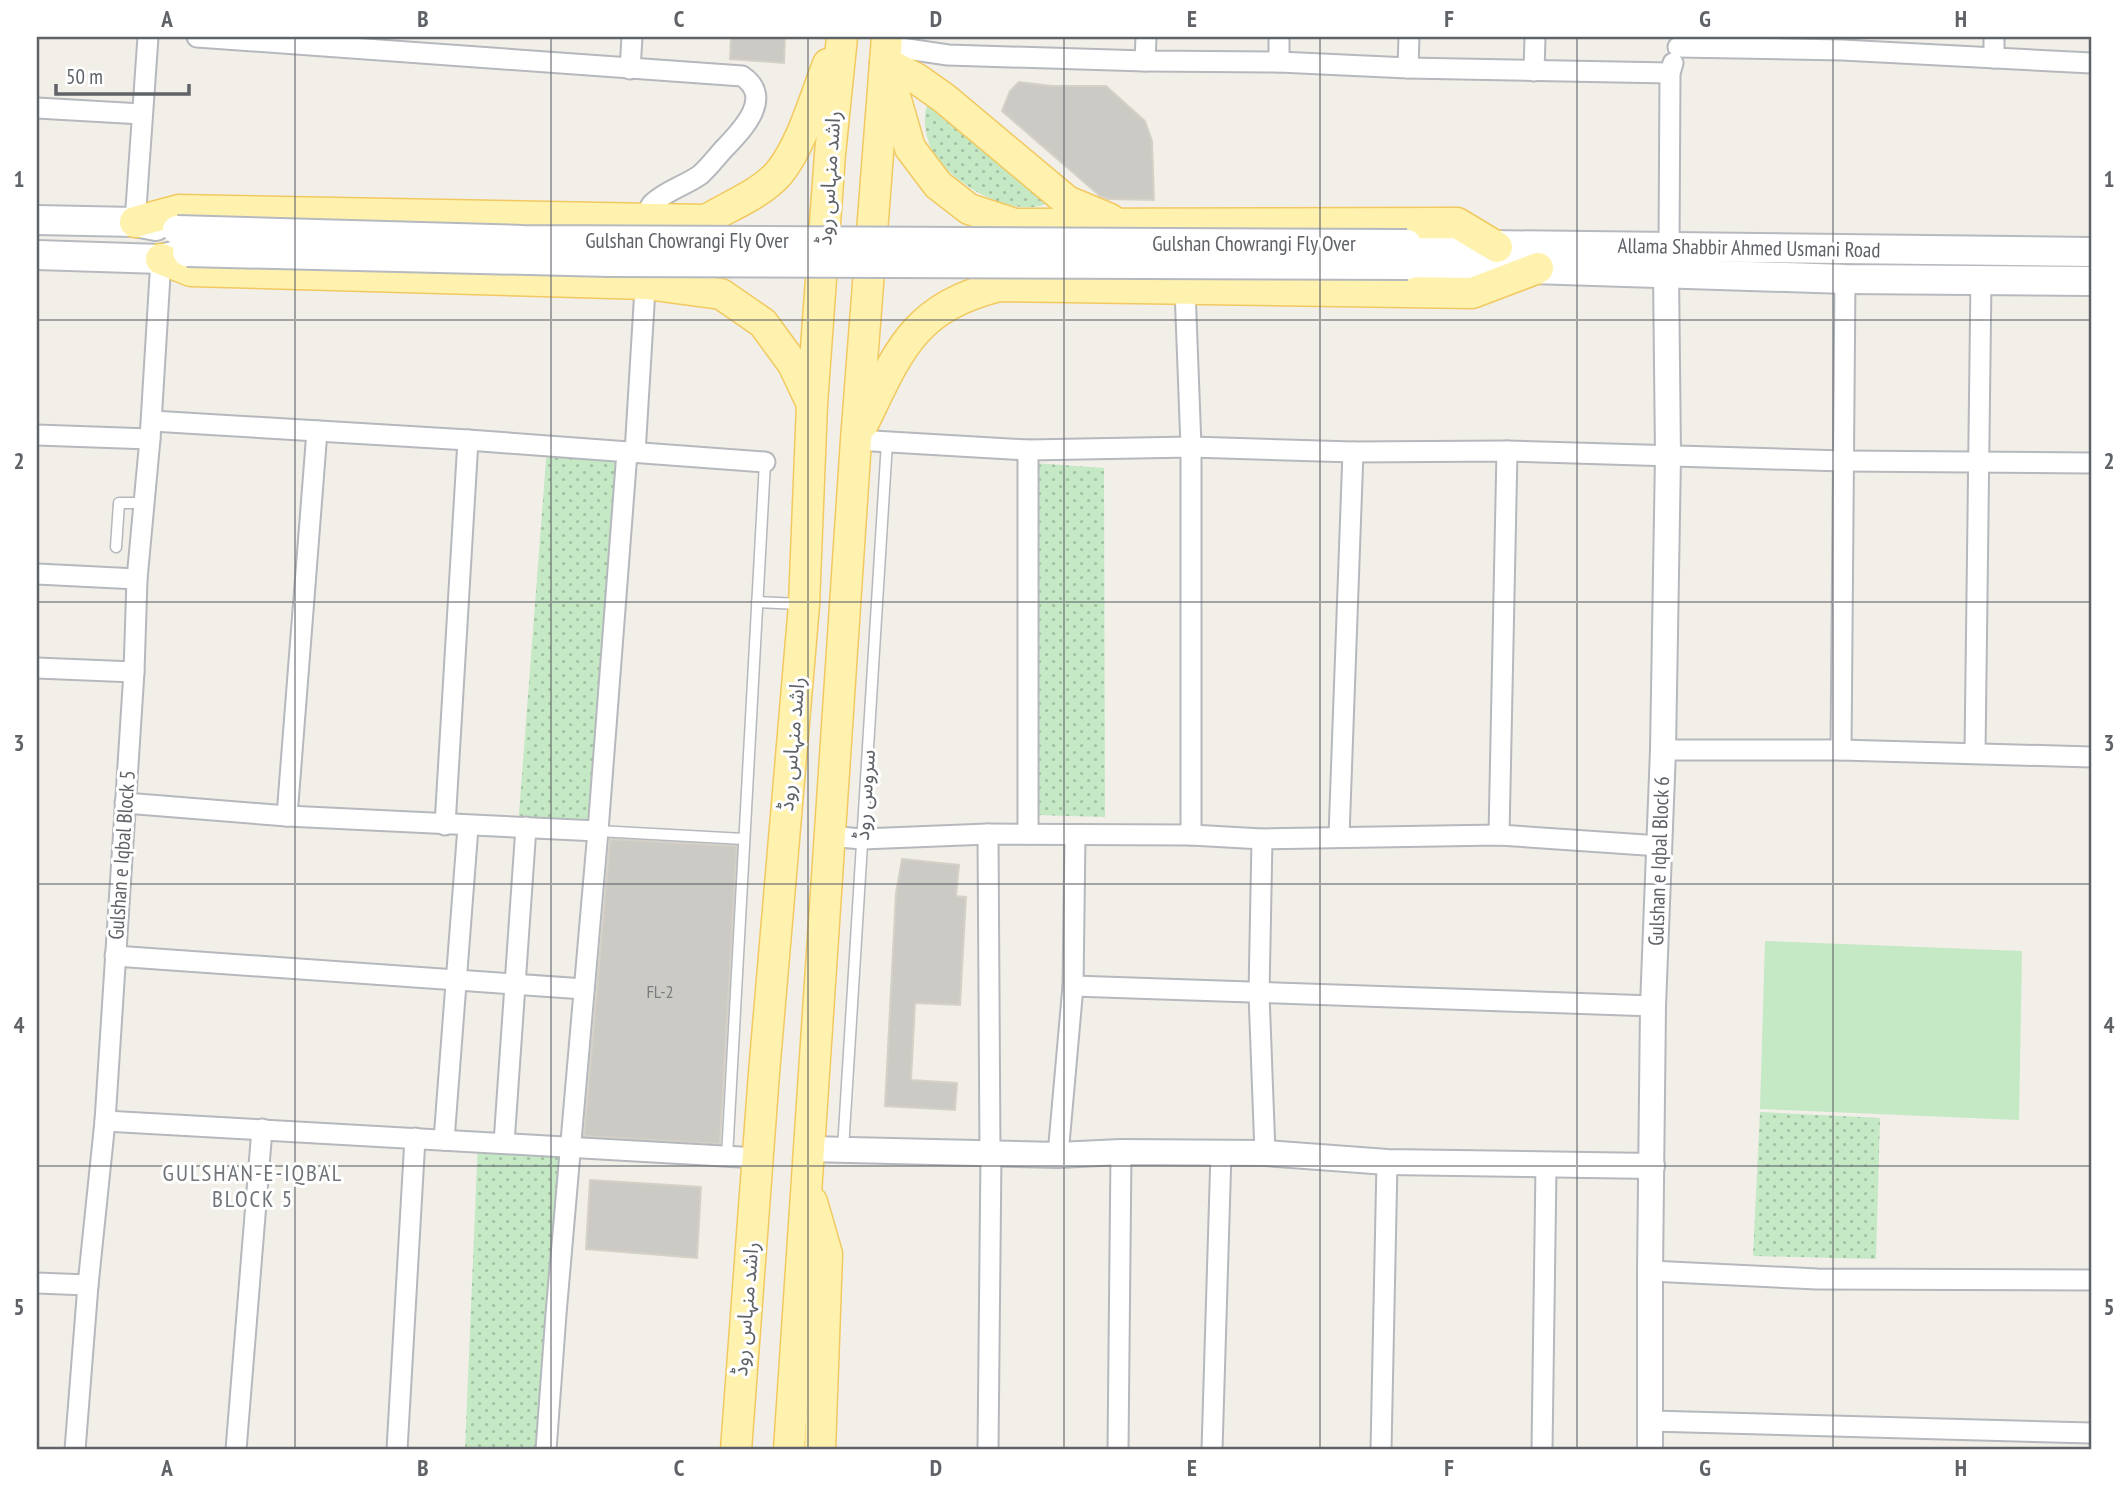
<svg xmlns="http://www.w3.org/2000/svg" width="2128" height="1487" font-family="'PT Sans Narrow','Noto Sans Arabic',sans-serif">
<defs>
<pattern id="grass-dots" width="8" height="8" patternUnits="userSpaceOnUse" patternTransform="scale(1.75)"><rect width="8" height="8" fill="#c5e8c5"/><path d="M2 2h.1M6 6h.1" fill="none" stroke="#a3c0a4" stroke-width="1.8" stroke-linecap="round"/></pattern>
</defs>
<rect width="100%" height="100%" fill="#f1efe8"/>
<!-- grass -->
<g fill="url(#grass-dots)">
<path d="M 937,101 L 1051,201 C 1018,222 956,186 936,157 C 926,141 922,122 927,105 Z"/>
<polygon points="547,447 627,452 599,832 518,827"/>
<polygon points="1033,463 1104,468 1105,817 1036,815"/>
<polygon points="1760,1112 1880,1118 1876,1259 1753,1256"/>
<polygon points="478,1141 574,1147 549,1450 465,1450"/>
</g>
<!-- garden -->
<polygon fill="#c5e8c5" points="1765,941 2022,951 2019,1120 1760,1109"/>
<!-- building -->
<g fill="#cccac5" stroke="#d6d1c6" stroke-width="2">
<polygon points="731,37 785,37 784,63 730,59"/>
<polygon points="1019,82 1052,86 1106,86 1145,121 1152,141 1154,200 1108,199 1100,196 1002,111 1010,91"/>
<polygon points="610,839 737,846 720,1144 584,1136"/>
<polygon points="902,859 959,865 956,896 966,897 960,1005 915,1003 911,1080 957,1083 955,1110 885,1106 896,893"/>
<polygon points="590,1180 701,1187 697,1258 586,1249"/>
</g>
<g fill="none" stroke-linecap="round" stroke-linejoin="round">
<!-- service casing -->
<g stroke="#b5b8bc" stroke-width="13">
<g id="service">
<polyline points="116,547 119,503 144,503"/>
<polyline points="757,602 800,604"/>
<polyline points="598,831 744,839"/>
<polyline points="843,1149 887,442"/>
<polyline points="727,1157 765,462"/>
</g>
</g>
<!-- minor casing -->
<g stroke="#b5b8bc" stroke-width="23">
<g id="minor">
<path d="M 197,37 L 742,76 C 775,98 741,131 722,151 C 715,159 708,168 700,175 C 686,185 666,191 653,203 C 647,209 647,220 646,228"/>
<polyline points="887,46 948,55 1145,61 1279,62 1408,68 1670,73"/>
<polyline points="1678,47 1842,50 2091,63"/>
<polyline points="1994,58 1994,37"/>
<polyline points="1145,61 1146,37"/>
<polyline points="1279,62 1279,37"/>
<polyline points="1408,68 1409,37"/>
<polyline points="630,69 632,37"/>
<polyline points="1534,71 1535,37"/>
<polyline points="37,108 142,114"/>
<polyline points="135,222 148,37"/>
<polyline points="1669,247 1670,73 1673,63"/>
<polyline points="1185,289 1191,447 1191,835"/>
<polyline points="152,421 468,440 765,462"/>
<polyline points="37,435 150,439"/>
<polyline points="856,440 1028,450 1191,447 1353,452 1507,451 1843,461 2091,463"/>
<polyline points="1028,450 1028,834"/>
<polyline points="635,453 646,272"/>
<polyline points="37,574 137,579"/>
<polyline points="37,668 134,672"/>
<polyline points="1663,750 1841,750 2091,757"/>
<polyline points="1841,750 1845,279"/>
<polyline points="1975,753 1981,279"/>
<polyline points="125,803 287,816 598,831"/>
<polyline points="287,816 317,431"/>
<polyline points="445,825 468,440"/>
<polyline points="988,834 990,1153"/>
<polyline points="1499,835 1507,451"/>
<polyline points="828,836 862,839 988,834 1191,835 1262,839 1499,835 1660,846"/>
<polyline points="1339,836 1353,452"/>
<polyline points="1262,839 1259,994 1265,1153"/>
<polyline points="115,956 584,989"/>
<polyline points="1073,986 1653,1006"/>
<polyline points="105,1121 758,1158"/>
<polyline points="444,1140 468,827"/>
<polyline points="504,1143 526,827"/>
<polyline points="1058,1155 1073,986 1075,835"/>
<polyline points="1650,1271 1817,1279 2091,1280"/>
<polyline points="37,1283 88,1285"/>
<polyline points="1651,1421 2091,1433"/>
<polyline points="75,1450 88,1285 105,1121 134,672 137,579 150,439 161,259"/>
<polyline points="236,1450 262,1129"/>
<polyline points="397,1450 415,1138"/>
<polyline points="546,1450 556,1314 598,831 627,452"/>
<polyline points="988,1450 991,1153"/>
<polyline points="1118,1450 1121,1152"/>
<polyline points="1212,1450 1221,1153"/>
<polyline points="1381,1450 1387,1162"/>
<polyline points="1542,1450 1546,1166"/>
</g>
</g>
<!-- tertiary casing -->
<g stroke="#b5b8bc" stroke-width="28">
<g id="tertiary">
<polyline points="808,1149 1058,1155 1121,1152 1265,1153 1387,1162 1652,1166"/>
<polyline points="1650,1450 1650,1271 1653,1006 1663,750 1668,456 1666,272"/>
</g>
</g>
<!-- secondary casing -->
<g stroke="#b6babf" stroke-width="32">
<g id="secondary">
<polyline points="37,220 135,222 156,226"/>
<polyline points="1407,244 2091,252"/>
<polyline points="37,255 161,259 184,253"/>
<polyline points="1408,265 1845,279 2091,281"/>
</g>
</g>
<!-- primary casing -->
<g stroke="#f2c960" stroke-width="33">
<g id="primary">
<polyline points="885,62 917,79 944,98 1067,201 1110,219"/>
<polyline points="892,86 910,148 938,185 969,209 1015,224 1457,223 1497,247"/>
<path d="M 135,222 L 179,210 L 706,220 C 729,206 761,194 779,173 C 802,145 815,97 828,64"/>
<polyline points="161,259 191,271 646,284 721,294 763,323 793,364 810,400"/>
<path d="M 863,424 C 899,350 913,308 999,286 L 1472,293 L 1538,268"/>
<polyline points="812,1202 827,1254 820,1450"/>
<polyline points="736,1450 764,1073 804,605 812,404 830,154 842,37"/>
<polyline points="789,1450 856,440 887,37"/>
</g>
</g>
<!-- service -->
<use href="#service" stroke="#fff" stroke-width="10"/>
<!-- minor -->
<use href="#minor" stroke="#fff" stroke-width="19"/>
<!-- tertiary -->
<use href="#tertiary" stroke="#fff" stroke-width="24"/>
<!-- secondary -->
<use href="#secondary" stroke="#fff" stroke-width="28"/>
<!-- primary -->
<use href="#primary" stroke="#fff2af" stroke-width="30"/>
<!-- secondary-bridge casing -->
<g stroke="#b6babf" stroke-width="32" stroke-linecap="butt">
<g id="secondary-bridge">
<polyline points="177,230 523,240 1407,244"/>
<polyline points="187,252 609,262 1408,265"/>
</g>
</g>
<!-- secondary-bridge -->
<use href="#secondary-bridge" stroke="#fff" stroke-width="28"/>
</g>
<!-- grid -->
<path fill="none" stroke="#5f6368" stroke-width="2" stroke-opacity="0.55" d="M 295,37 L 295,1450M 551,37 L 551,1450M 808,37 L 808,1450M 1064,37 L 1064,1450M 1320,37 L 1320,1450M 1577,37 L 1577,1450M 1833,37 L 1833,1450M 37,320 L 2091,320M 37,602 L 2091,602M 37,884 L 2091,884M 37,1166 L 2091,1166"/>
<g text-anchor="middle" stroke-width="6" stroke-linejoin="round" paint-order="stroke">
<!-- number labels -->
<g font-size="18" fill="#7a7d7f">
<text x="660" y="998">FL-2</text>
</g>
<!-- street labels -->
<g font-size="21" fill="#5f6368" stroke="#fff">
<text transform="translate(829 178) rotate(-86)" y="7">راشد منہاس روڈ</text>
<text x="687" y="248">Gulshan Chowrangi Fly Over</text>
<text x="1254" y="251">Gulshan Chowrangi Fly Over</text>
<text transform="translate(1749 248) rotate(1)" y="7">Allama Shabbir Ahmed Usmani Road</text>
<text transform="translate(792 744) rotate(-85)" y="7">راشد منہاس روڈ</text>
<text transform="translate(865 795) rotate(-86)" y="7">سروس روڈ</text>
<text transform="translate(122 855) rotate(-86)" y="7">Gulshan e Iqbal Block 5</text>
<text transform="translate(1659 861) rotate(-88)" y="7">Gulshan e Iqbal Block 6</text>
<text transform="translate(746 1309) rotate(-85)" y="7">راشد منہاس روڈ</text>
</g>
<!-- neighbourhood labels -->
<g font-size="23" letter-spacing="2" fill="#70757a" stroke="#fff">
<text x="253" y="1181">GULSHAN-E-IQBAL<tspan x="253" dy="26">BLOCK 5</tspan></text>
</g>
</g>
<!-- border -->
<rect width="2128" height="1487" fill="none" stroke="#ffffff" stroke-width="77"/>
<!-- scale -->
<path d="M56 84v10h133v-10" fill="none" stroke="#5f6368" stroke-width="3.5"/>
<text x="66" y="84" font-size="21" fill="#5f6368" stroke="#ffffff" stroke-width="5" paint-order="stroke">50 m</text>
<rect x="38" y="38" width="2052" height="1410" fill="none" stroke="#5f6368" stroke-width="2.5"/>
<g font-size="23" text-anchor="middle" font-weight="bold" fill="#5f6368">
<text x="167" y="27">A</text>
<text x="423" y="27">B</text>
<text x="679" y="27">C</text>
<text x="936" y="27">D</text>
<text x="1192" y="27">E</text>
<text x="1449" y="27">F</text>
<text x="1705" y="27">G</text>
<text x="1961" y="27">H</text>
<text x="19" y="187">1</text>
<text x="2109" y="187">1</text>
<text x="19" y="469">2</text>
<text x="2109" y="469">2</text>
<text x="19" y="751">3</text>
<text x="2109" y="751">3</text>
<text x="19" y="1033">4</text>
<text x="2109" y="1033">4</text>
<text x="19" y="1315">5</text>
<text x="2109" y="1315">5</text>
<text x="167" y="1476">A</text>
<text x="423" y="1476">B</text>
<text x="679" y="1476">C</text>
<text x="936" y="1476">D</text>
<text x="1192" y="1476">E</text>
<text x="1449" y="1476">F</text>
<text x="1705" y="1476">G</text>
<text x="1961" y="1476">H</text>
</g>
</svg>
